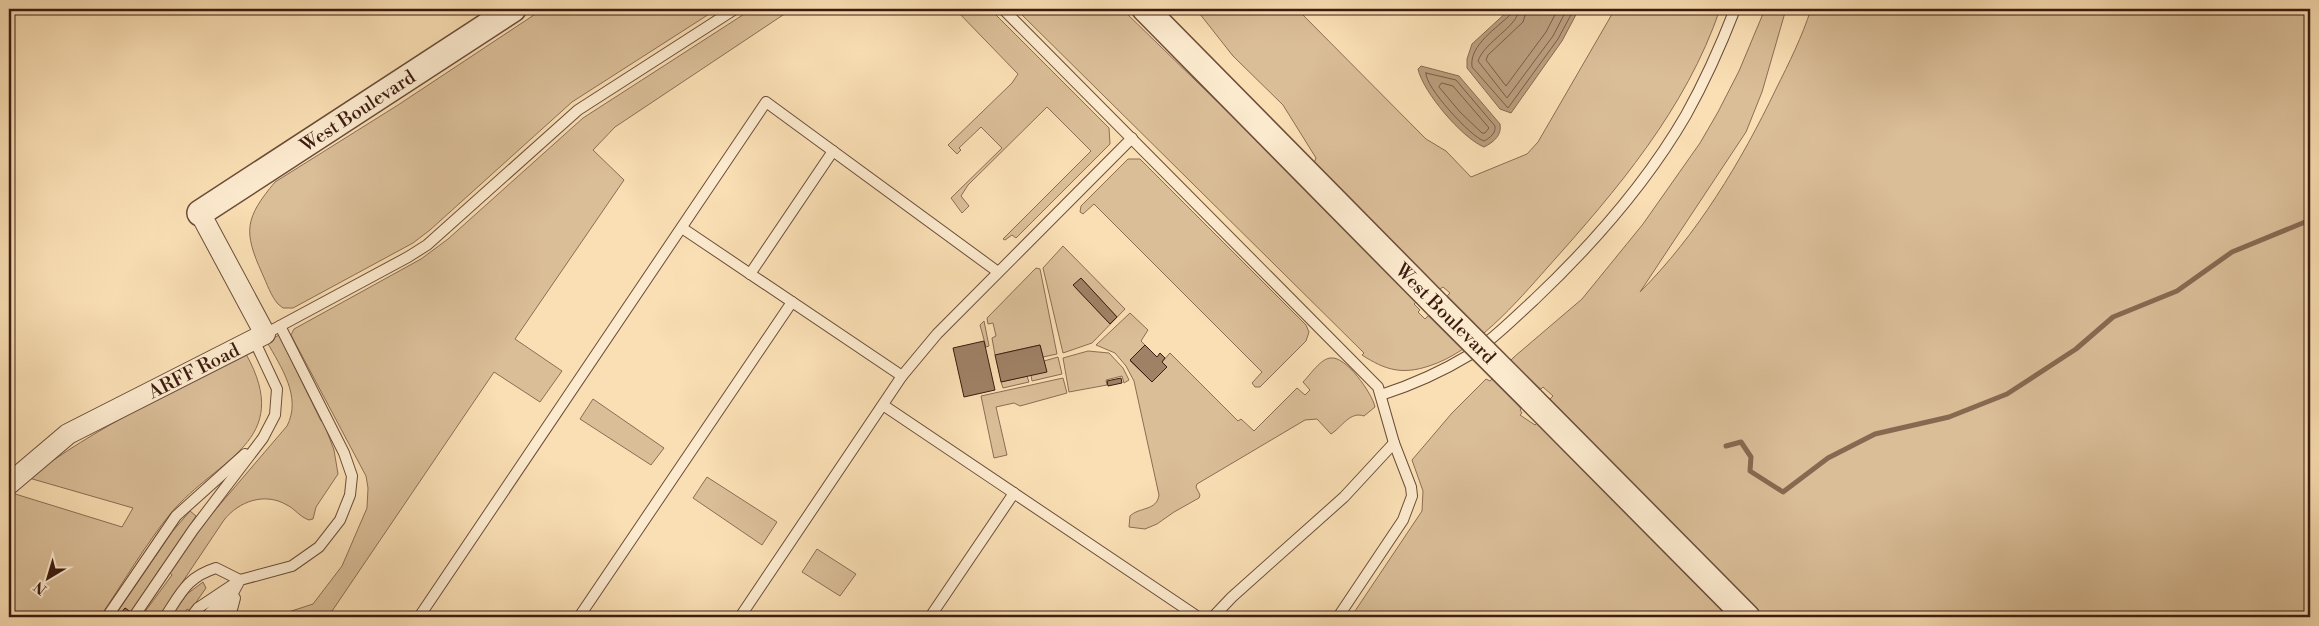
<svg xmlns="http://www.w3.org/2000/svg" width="2319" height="626" font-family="'Libre Bodoni',serif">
<rect width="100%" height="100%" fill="#fadfb4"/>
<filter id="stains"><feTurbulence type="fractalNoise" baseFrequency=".004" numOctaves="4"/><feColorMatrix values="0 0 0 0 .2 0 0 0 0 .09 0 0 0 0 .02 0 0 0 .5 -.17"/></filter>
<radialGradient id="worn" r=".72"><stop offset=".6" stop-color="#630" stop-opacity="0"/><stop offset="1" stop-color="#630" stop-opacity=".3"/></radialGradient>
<!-- green -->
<g fill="#dabe98" stroke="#8b6d54" fill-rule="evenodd">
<path d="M 543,9 L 717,9 L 572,102 L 430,230 L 413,243 L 293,308 L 283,308 L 278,304 C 271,296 267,284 262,273 C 243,231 245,218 275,182 L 398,105 Z"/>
<polygon points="752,9 792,9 615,127 593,150 624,180 515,339 562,371 540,402 494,372 328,617 273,617 313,604 342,566 367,508 368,488 366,476 291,335 294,329 421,259 448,239 583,118"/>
<polygon points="955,9 990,9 1109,128 1110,144 1016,238 1012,235 1005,240 1003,239 1091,151 1047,107 968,185 961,196 969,206 962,213 951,198 1002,148 981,127 959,148 961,150 957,154 948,145 1012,83 1018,74"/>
<path d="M 1016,9 L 1122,9 L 1379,259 L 1417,301 L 1414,304 L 1420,310 L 1418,312 L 1425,319 L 1450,293 L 1443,287 L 1440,289 L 1328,180 L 1314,163 L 1316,158 L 1283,105 L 1233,56 L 1196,9 L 1297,9 L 1426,139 L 1446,151 L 1471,177 L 1527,154 L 1538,142 L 1615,9 L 1720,9 C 1686,109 1617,190 1547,268 C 1517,302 1474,352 1429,366 C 1402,375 1385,370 1362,355 L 1364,353 Z"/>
<path d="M 1765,9 L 1786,9 L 1762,92 L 1746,132 L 1640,292 C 1697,235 1741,162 1776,89 C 1789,63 1802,37 1811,9 L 2310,9 L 2310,617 L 1762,617 L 1550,399 L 1553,396 L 1543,387 L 1520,410 L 1522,413 L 1520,415 L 1535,425 L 1538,422 L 1734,617 L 1351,617 L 1422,511 L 1423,491 L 1412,460 L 1452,413 L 1486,379 L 1490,381 L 1514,357 L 1582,299 L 1643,224 L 1700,143 L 1718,112 L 1739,71 Z"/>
<polygon points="1128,159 1140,159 1306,325 1309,332 1306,341 1260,387 1255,387 1252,383 1262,372 1094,204 1083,214 1080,212 1081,206"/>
<path d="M 1063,246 L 1125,309 L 1092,343 L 1063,353 L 1043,268 ZM 1081,278 L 1117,317 L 1110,324 L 1074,286 Z"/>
<polygon points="1036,268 1040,269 1057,354 1043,357 1040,345 995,355 992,338 996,336 993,323 988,324 987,318"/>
<path d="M 1130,313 L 1148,330 L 1141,341 L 1145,345 L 1130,361 L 1152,382 L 1167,367 L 1162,362 L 1170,353 L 1238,421 L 1241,419 L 1254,431 L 1297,388 L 1305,395 L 1310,390 L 1303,382 C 1310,375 1321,358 1331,358 C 1346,356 1372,393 1375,407 L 1364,416 C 1350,411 1342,427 1331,434 L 1317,419 L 1305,420 L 1197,484 L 1196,487 L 1200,495 L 1199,498 L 1174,512 L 1157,524 L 1145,529 L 1129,527 L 1130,516 C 1139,507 1157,511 1159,495 L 1134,381 L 1126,366 L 1115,353 L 1096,345 Z"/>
<polygon points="984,321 989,346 986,347 980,325"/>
<path d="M 279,335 L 321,421 L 323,421 L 334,450 L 338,474 L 316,507 L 313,519 L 309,520 C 300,517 295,509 287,505 C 265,492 239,501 224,520 L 159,617 L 141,617 L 172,575 L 169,572 L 199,529 L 287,426 C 302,397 281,367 267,342 Z"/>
<polygon points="1088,351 1109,353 1123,368 1129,380 1124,383 1122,376 1106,380 1107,385 1069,392 1063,358"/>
<path d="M 246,354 C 295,442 217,458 171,513 C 145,545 123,583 100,617 L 9,617 L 9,497 L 12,493 L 122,527 L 133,508 L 29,478 C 95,427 173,392 246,354 Z"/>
<polygon points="1058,357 1062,374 1032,381 1031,375 1044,361"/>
<polygon points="1027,376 1029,382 1003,388 1001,382"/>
<polygon points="1063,378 1067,393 1020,406 1014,403 996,407 1007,455 994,458 981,396"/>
<polygon points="593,399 664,448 651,465 580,419"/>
<polygon points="707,477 777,522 762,545 693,498"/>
<polygon points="190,511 196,516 163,568 161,567 131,613 125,608 118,617 114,617 172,532"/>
<polygon points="817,549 856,574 840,596 802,572"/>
<polygon points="203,582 206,588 190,611 187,609 182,617 171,617 187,594"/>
</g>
<!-- water -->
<g fill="#b99d7c" stroke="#876951">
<polygon points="1510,9 1579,9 1562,41 1511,113 1500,109 1467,68 1467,59 1472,44"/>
<path d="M 1421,66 L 1459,76 L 1500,124 C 1502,135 1494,142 1484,147 C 1462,138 1423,92 1418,69 Z"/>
</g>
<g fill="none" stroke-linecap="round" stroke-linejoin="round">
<!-- shore -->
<g stroke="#7a5c46" stroke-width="1">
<path d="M 1513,9 L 1511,14 C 1497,28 1469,45 1472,67 L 1508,108 L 1558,39 L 1574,9"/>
<path d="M 1519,9 C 1518,27 1485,41 1478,61 L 1507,98 L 1553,36 L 1567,9"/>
<polyline points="1527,9 1523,22 1488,55 1486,60 1506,86 1546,32 1558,9"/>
<path d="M 1426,73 L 1456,80 L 1495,126 C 1496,133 1490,138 1484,141 C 1471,137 1424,86 1426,73 Z"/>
<polygon points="1442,83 1453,86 1484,122 1489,128 1485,133 1482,133 1460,112 1439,87"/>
</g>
<!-- stream -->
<polyline stroke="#876951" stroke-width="5" points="1726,446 1741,442 1751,457 1750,471 1783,492 1828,458 1875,434 1949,417 2007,394 2076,349 2113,317 2177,291 2232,252 2310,220"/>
</g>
<!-- building -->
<g fill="#9f8165" stroke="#3c1c10">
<polygon points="1081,278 1117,317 1110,324 1073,285"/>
<polygon points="984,341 995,390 964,397 953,348"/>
<polygon points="1040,345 1047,372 1001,382 995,355"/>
<polygon points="1145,345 1157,357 1160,353 1165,358 1162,362 1167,367 1152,382 1130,360"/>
<polygon points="1121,378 1122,383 1108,386 1107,381"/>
<polygon points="125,608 138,617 118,617"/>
</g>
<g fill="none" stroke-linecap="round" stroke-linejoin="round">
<!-- service casing -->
<g stroke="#6c4d39" stroke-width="12">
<g id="service">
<polyline points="1003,9 1378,387 1394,443 1411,487 1412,496 1403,520 1338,617"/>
<polyline points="682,228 902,376 740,617"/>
<polyline points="750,274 833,151"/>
<polyline points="265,334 408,257 427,245 578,110 735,9"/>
<polyline points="902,376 937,334 1132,138"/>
<path d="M 1381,395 C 1412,385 1443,371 1471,354 C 1494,339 1514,318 1534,300 C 1591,246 1646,184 1686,115 C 1705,81 1721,45 1735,9"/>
<polyline points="883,405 1198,617"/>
<polyline points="135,615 193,530 263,438 275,415 277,389 254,340"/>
<polyline points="107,617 176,516 245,454"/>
<path d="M 165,617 C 181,593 187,577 216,568 L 240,580"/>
<polyline points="191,617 198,608 237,582"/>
<polyline points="206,617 228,594"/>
<polyline points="220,617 240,580 292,566 319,547 340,520 350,495 352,476 344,453 280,326"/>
<polyline points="230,617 235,598"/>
<polyline points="419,617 766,102 998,272"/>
<polyline points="579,617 792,302"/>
<polyline points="930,617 1014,493"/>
<polyline points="1213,617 1232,597 1344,497 1394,443"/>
</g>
</g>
<!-- minor casing -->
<g stroke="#6c4d39" stroke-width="22">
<g id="minor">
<path id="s1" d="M 9,484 L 68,434 L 265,334 L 200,213"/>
</g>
</g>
<!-- tertiary casing -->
<g stroke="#6c4d39" stroke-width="28">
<g id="tertiary">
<polyline points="1145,9 1438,306"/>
<path id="s2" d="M 200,213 L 513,9"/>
<polyline points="1531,399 1747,617"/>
</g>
</g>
<!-- service -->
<use href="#service" stroke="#fceace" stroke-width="10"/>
<!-- minor -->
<use href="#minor" stroke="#fceace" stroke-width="20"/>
<!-- tertiary -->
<use href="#tertiary" stroke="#fceace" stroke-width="25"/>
<!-- tertiary-bridge casing -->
<g stroke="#6c4d39" stroke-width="28" stroke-linecap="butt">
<polyline id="tertiary-bridge" points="1438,306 1531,399"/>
</g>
<!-- tertiary-bridge -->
<use href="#tertiary-bridge" stroke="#fceace" stroke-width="25"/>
</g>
<g text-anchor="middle" stroke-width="4" stroke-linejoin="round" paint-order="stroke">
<!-- street labels -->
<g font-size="19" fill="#3c1c10" stroke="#fceace">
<text dy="7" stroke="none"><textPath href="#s2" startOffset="188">West Boulevard</textPath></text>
<text transform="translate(1446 313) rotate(45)" y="7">West Boulevard</text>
<text dy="7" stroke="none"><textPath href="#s1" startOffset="218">ARFF Road</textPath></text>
</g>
</g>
<!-- margin -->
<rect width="2319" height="626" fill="none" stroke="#fadfb4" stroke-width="30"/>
<rect x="10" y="10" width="2299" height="606" fill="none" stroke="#3c1c10" stroke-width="2.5"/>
<rect x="15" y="15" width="2289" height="596" fill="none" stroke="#3c1c10"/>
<!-- north arrow -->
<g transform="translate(48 578) rotate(218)" stroke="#fceace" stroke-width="4" paint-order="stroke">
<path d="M0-4L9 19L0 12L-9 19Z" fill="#3c1c10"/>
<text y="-8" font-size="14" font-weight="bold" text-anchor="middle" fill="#3c1c10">N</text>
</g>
<rect width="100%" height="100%" filter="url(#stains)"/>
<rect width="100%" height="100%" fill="url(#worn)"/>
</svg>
